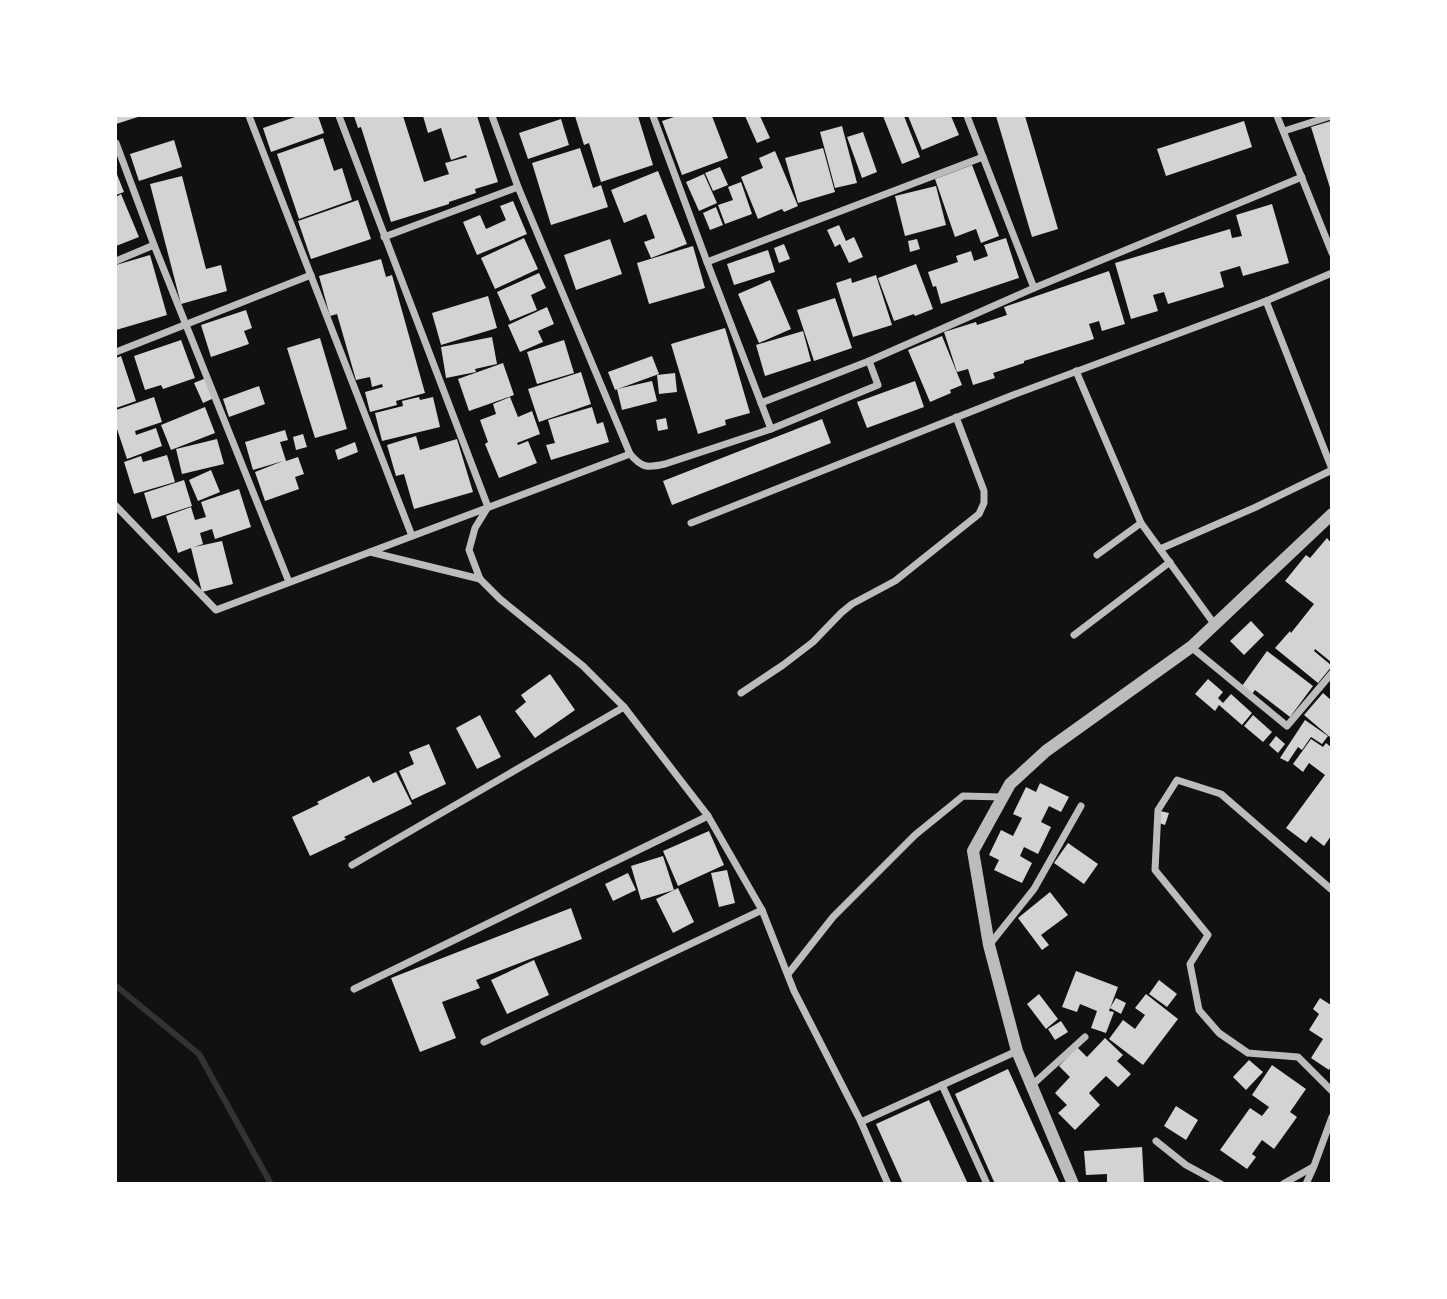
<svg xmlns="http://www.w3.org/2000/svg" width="1447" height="1299" font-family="Rubik,sans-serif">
<rect width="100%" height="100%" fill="#111"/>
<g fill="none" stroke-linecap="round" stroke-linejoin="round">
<!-- stream -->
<polyline stroke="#333" stroke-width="6" points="116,986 199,1054 271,1184"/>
</g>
<!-- building -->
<g fill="#d3d3d3">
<polygon points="116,116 141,116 116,124"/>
<polygon points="298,116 318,116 324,133 271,152 263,128"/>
<polygon points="354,116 403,116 424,182 449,174 445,163 467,157 466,155 451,160 441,128 428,133 423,116 477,116 498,182 475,189 476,193 449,202 449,204 391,222 361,127 358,128"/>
<polygon points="575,116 638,116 653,165 601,182 589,143 584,145"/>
<polygon points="677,116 712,116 728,158 682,175 662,121"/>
<polygon points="745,116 760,116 770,138 757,143"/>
<polygon points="883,116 904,116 920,157 902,164"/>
<polygon points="908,116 951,116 959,135 922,150"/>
<polygon points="996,116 1025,116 1058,229 1032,237"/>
<polygon points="561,119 569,145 528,159 519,133"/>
<polygon points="1244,121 1252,147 1166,176 1157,149"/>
<polygon points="1331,121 1331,191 1311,127"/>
<polygon points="842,126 857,183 835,188 820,132"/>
<polygon points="863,132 877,172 862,178 847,137"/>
<polygon points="323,138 334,171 342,168 352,200 299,219 277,154"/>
<polygon points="174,140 182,167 139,181 130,154"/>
<polygon points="580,148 593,188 601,185 608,207 551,225 532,163"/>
<polygon points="823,148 835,192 798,203 785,158"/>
<polygon points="775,151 798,206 784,212 782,209 758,219 741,177 763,168 759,158"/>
<polygon points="972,165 999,236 981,243 976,229 955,237 935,179"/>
<polygon points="720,167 728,185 713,191 705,173"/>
<polygon points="658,171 687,244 651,258 644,242 655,238 646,214 624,223 611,190"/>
<polygon points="116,172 124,192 116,195"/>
<polygon points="704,174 717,203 699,211 686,182"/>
<polygon points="182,176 206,269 221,265 227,291 181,304 150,184"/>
<polygon points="741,182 752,214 725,224 718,205 733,200 728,187"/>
<polygon points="936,186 946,225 905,236 895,196"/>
<polygon points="121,194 139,237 116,246 116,197"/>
<polygon points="358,200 371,239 311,259 298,221"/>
<polygon points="513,201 527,234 477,255 463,222 480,215 486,229 506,220 500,206"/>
<polygon points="1272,204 1289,263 1243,276 1240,266 1220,272 1224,287 1168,304 1164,292 1153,295 1158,311 1131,319 1115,263 1230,229 1232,238 1242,236 1236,215"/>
<polygon points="716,207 723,225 710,230 703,213"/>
<polygon points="839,225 846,241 854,237 863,257 849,263 840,244 835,247 827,230"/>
<polygon points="524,238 538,269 495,289 481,258"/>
<polygon points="1006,238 1019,278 941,304 936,286 933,287 928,272 958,262 956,256 971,251 974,261 988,256 984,245"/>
<polygon points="610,239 622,274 576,290 564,255"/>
<polygon points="917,239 920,249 910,252 908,241"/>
<polygon points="784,244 790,259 779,263 774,248"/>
<polygon points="693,246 705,288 649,304 637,263"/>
<polygon points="768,250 775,272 734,285 727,264"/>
<polygon points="150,255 167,315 116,330 116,265"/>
<polygon points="381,259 386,277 392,275 425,393 396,401 397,405 370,412 365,392 383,387 382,384 372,387 370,377 356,380 337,314 330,316 319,276"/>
<polygon points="916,264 933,309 915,316 914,314 894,321 878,278"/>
<polygon points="1109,271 1125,324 1102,331 1099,321 1089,324 1094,339 1024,361 1024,363 993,373 995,378 973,385 968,369 957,372 944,332 976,322 977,325 1007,315 1004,307"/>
<polygon points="539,273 546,288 531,295 537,310 510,321 497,292"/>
<polygon points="876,275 892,325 853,337 836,283 851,278 852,283"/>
<polygon points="770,280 791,329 759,343 738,294"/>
<polygon points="488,296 497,328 441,345 432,313"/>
<polygon points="835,298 852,348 814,361 797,310"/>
<polygon points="547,307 554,324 538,331 543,342 520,352 508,325"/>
<polygon points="246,310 252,328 244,331 249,344 211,357 201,325"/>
<polygon points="725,328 750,413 725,420 726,425 698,434 671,344"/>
<polygon points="803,331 811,361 765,376 756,345"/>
<polygon points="942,336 962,385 950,390 951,393 930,402 908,350"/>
<polygon points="492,337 497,364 475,369 476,372 446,378 441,347"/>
<polygon points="320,338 347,429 315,438 287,348"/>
<polygon points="181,340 195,378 163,389 161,385 145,390 134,356"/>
<polygon points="564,340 574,373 537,384 527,352"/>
<polygon points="121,356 136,401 116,408 116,358"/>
<polygon points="652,356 659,374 615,390 608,372"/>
<polygon points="503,363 514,395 469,411 458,379"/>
<polygon points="581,372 591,404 539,422 528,389"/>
<polygon points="675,373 677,392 659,394 657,375"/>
<polygon points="206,378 214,398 203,403 194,383"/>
<polygon points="652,381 657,401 622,410 617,389"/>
<polygon points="915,381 924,407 867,428 857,402"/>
<polygon points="259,386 265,404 229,417 223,399"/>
<polygon points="154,397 162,422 135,431 136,435 156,428 162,446 127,459 116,426 116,410"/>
<polygon points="419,397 420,400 433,397 440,427 382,441 375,413 403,406 402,401"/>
<polygon points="510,397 518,417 532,411 540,434 517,443 518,445 528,441 537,463 499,478 485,444 488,442 480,420 496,414 493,404"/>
<polygon points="205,407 215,433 171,450 161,425"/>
<polygon points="592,407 597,424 603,422 609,442 551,460 546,445 555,443 548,420"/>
<polygon points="666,418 668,429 658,431 656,420"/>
<polygon points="822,419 831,443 672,505 663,481"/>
<polygon points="285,430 288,440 280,442 286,461 298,457 304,474 295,477 299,489 265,501 255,472 283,461 253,470 245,442"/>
<polygon points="303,434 307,447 296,450 293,437"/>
<polygon points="416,436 420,450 457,439 473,492 414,509 404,474 396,476 387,445"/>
<polygon points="217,439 224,464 182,474 176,449"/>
<polygon points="355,442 358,452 338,460 335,450"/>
<polygon points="167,455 175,482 134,494 124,462 141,456 143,462"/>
<polygon points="211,470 220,492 198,501 189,480"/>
<polygon points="184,480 192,506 152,519 144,493"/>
<polygon points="239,489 251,527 215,539 212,529 200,533 203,544 194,547 222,541 233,584 202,592 191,548 178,553 166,516 191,507 195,520 206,517 201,502"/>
<polygon points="1327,538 1331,543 1331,662 1315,649 1314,651 1332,666 1318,683 1275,648 1290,631 1291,633 1314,604 1285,581 1306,555 1310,558"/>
<polygon points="1251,621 1264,635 1244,655 1230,641"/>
<polygon points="1267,651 1313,686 1290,717 1255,690 1252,694 1242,686"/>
<polygon points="550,674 575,710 535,738 515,711 526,702 521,695"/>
<polygon points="1208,679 1223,692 1218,698 1223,703 1231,694 1252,713 1242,725 1219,705 1215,711 1195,694"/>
<polygon points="1323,693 1331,700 1331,738 1304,715"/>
<polygon points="480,715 501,757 477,769 456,728"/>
<polygon points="1253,715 1272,732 1263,742 1244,726"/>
<polygon points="1305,720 1328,736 1322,744 1311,737 1302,750 1298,747 1288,762 1280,758"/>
<polygon points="1276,736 1285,744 1278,753 1269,745"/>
<polygon points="1311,739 1323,747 1326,743 1331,747 1331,836 1324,846 1311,836 1306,843 1286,828 1325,775 1309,763 1303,772 1293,764"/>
<polygon points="429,744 446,784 412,800 399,771 414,764 409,752"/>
<polygon points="396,772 412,804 344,837 346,839 310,856 292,817 319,804 317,802 369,776 373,783"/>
<polygon points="1040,783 1069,797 1061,812 1049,806 1041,822 1051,827 1038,854 1024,847 1020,856 1032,863 1022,883 994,870 999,860 989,855 1001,830 1013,836 1022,818 1013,814 1026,787 1036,792"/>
<polygon points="1160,811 1169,813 1165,825 1156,822"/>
<polygon points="709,831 724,865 678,886 663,851"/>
<polygon points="1068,843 1098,864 1084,884 1054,863"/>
<polygon points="663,856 674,890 641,900 631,866"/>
<polygon points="727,870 735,903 719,907 711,873"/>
<polygon points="628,873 636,890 613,901 605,884"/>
<polygon points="678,888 694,922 673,933 656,899"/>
<polygon points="1050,892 1068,915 1041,935 1049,945 1042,950 1018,918"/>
<polygon points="571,908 582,939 476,980 480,988 442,1002 456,1038 420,1052 391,978"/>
<polygon points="534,960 549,995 507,1014 491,980"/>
<polygon points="1076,971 1118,987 1109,1011 1114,1012 1106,1033 1091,1028 1097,1011 1080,1004 1077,1012 1062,1007"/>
<polygon points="1159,980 1177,994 1167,1007 1149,994"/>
<polygon points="1039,994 1058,1019 1046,1029 1027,1004"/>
<polygon points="1146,994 1178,1019 1143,1065 1109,1039 1123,1020 1135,1029 1145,1015 1135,1008"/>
<polygon points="1116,998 1126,1003 1121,1014 1110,1008"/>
<polygon points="1320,998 1331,1005 1331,1066 1329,1070 1311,1058 1323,1039 1309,1030 1319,1014 1313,1009"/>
<polygon points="1061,1021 1068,1032 1055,1040 1048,1029"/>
<polygon points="1105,1038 1123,1055 1117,1061 1131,1074 1118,1087 1106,1076 1089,1093 1100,1105 1075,1130 1058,1113 1067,1105 1055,1093 1070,1077 1059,1066 1077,1047 1087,1057"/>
<polygon points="1249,1060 1263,1072 1246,1090 1233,1077"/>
<polygon points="1272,1065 1306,1089 1290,1112 1297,1117 1274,1149 1262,1140 1252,1154 1256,1157 1247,1169 1220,1150 1250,1108 1262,1116 1269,1107 1252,1095"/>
<polygon points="1008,1069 1060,1184 995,1184 955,1094"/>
<polygon points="929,1100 968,1184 903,1184 876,1124"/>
<polygon points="1176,1106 1198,1120 1186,1140 1164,1126"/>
<polygon points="1142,1147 1144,1184 1107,1184 1107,1174 1086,1175 1084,1151"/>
</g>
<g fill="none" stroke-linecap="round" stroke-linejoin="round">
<!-- minor -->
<g stroke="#bcbcbc" stroke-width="7">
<polyline points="249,116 412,536"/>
<polyline points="339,116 488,507 475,528 469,550 480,579 500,599 583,666 624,707 708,816 762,910 794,991 861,1122 888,1184"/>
<path d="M 492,116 L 518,187 L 630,454 C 642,468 647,468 665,464 L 771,429 L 878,385 L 869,361 L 1034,288 L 1302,177"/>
<polyline points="653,116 707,262 771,429"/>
<polyline points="967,116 1034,288"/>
<polyline points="1277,116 1332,253"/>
<polyline points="1284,131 1331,116"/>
<polyline points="116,143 154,245 289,582"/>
<polyline points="384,237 518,187"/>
<polyline points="116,261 154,245"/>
<polyline points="707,262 983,157"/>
<polyline points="1266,301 1332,469"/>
<polyline points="116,352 311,275"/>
<polyline points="1076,371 1141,523"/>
<polyline points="761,403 869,361"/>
<polyline points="116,506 216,610 630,454"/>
<polyline points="691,523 1013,395 1266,301 1332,273"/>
<polyline points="1160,549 1256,507 1332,470"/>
<polyline points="370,552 480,579"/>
<polyline points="1097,555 1141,523 1215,625"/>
<polyline points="1074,635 1170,562"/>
<polyline points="1191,647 1287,726 1332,673"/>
<polyline points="741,693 783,665 813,642 841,613 852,604 895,581 979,514 984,503 984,491 956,417"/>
<polyline points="352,865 624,707"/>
<polyline points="1332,890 1221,794 1177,780 1158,810 1155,870 1208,935 1190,964 1199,1010 1219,1033 1248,1053 1298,1057 1332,1091"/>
<polyline points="990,944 1034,889 1081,806"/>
<polyline points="788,974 833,917 915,835 963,796 1002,797"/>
<polyline points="354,989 708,816"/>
<polyline points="484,1042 762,910"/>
<polyline points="942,1085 987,1184"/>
<polyline points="1031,1086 1085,1037"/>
<polyline points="861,1122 1017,1051"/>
<polyline points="1156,1141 1186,1165 1221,1184"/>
<polyline points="1283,1184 1313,1167"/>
<polyline points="1306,1184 1314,1166 1332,1117"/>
</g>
<!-- tertiary -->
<polyline stroke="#bcbcbc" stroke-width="12" points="1073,1184 1017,1051 989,945 973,851 1010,784 1046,751 1191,647 1332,514"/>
</g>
<!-- border -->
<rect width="1447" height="1299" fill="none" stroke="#ffffff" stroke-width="234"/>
</svg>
